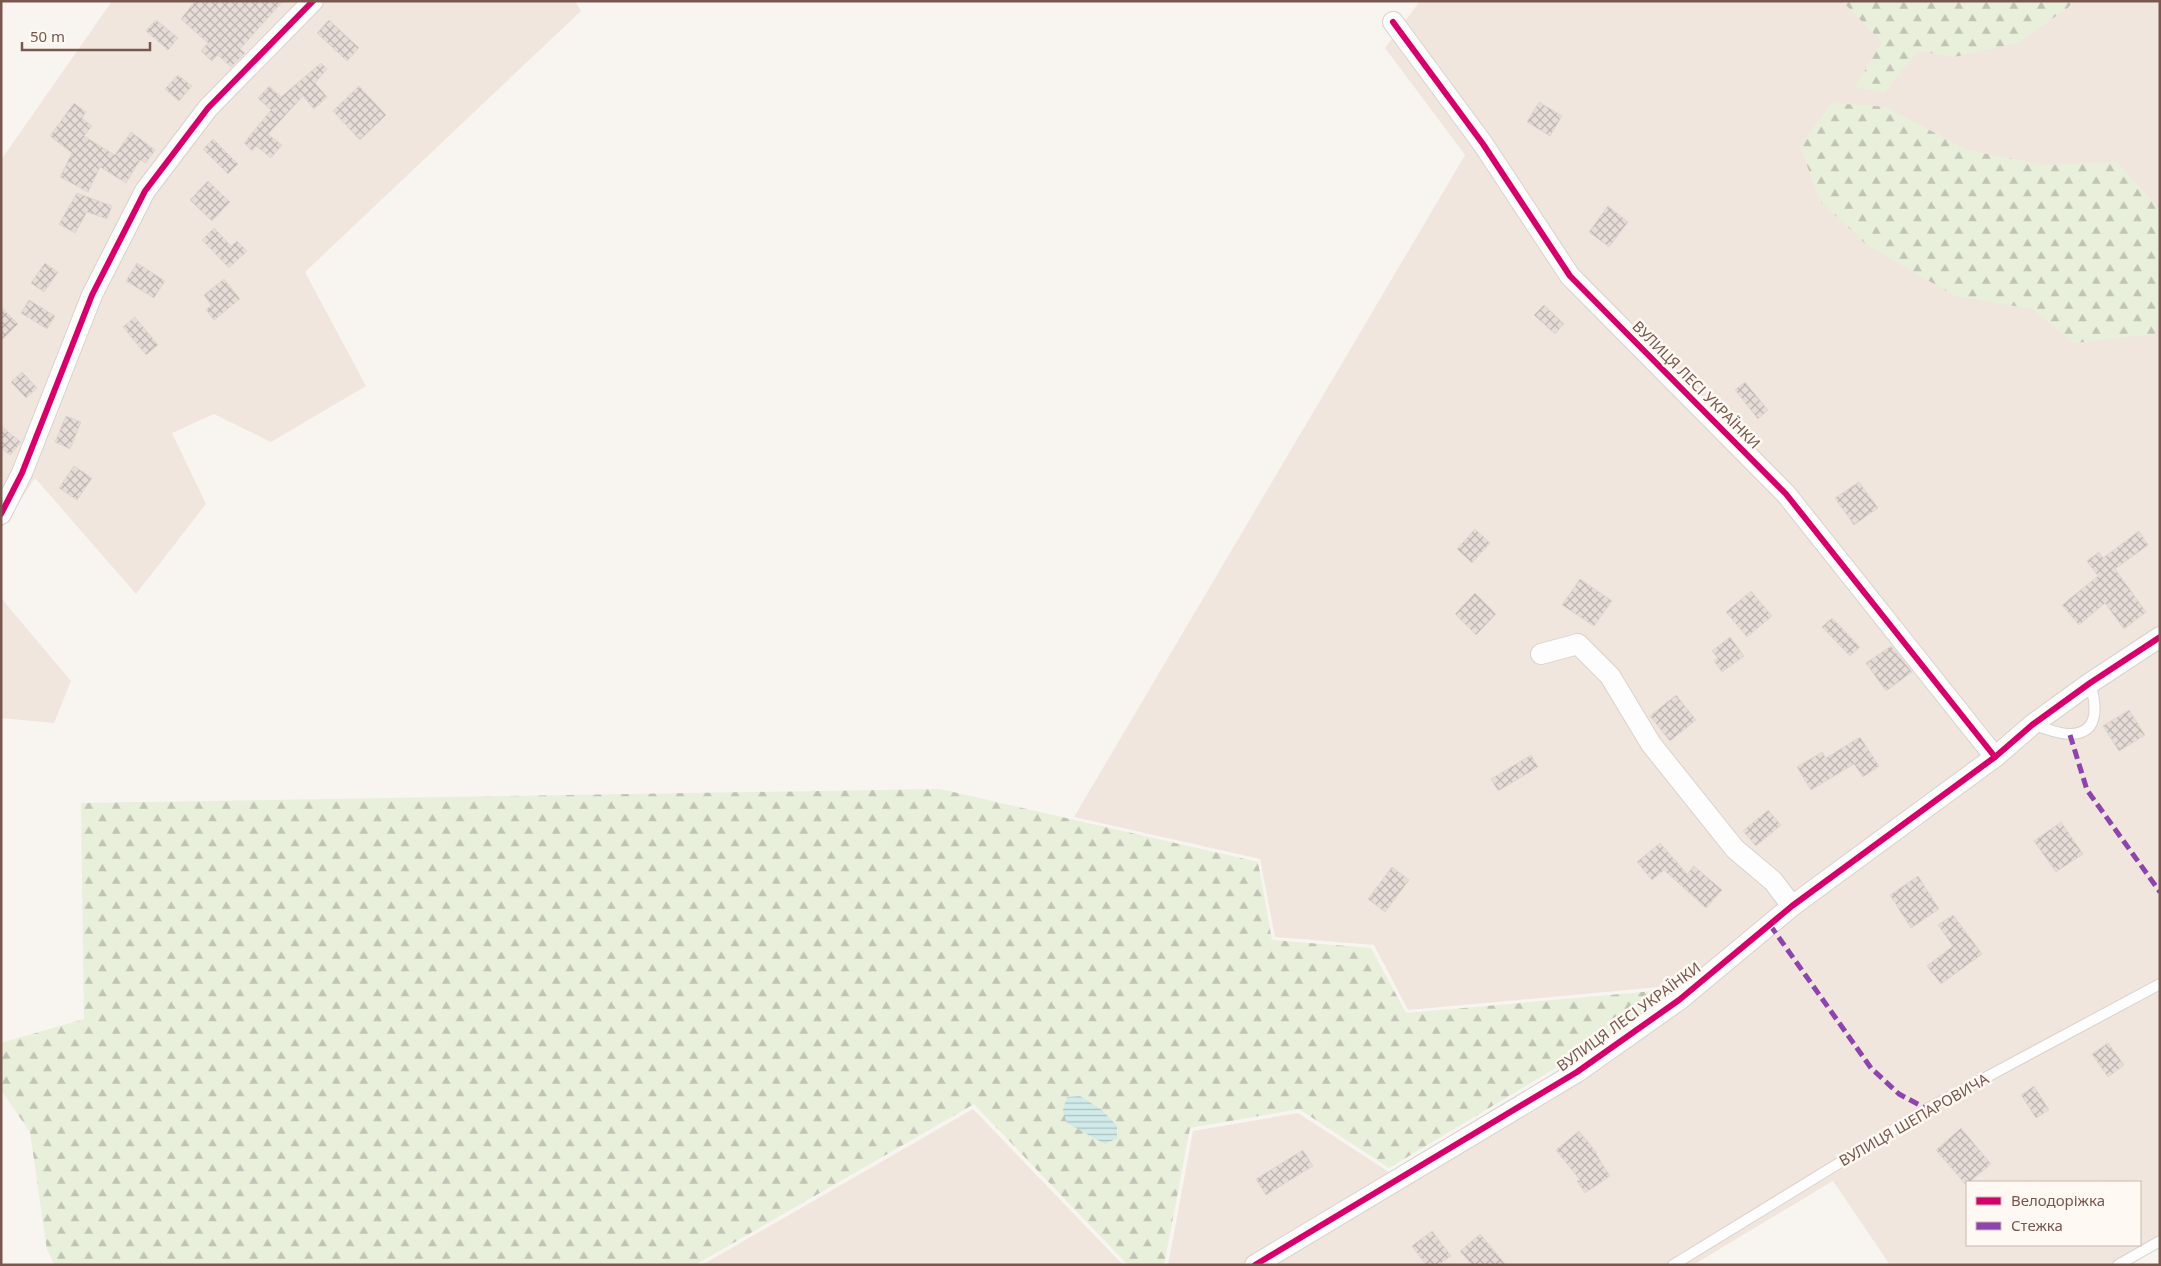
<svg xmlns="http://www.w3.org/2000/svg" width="2161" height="1266" font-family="'Noto Sans',sans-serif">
<defs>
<pattern id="forest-firs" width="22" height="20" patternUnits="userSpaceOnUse" patternTransform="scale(1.25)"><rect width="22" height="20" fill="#e8efdb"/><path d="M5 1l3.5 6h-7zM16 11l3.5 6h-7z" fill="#c1c4b4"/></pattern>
<pattern id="water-rules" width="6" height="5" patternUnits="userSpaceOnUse" patternTransform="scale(1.25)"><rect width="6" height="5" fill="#d1eaea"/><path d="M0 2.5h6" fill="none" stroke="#aec0c0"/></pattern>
<pattern id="building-cross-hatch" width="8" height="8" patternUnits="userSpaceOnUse" patternTransform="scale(1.25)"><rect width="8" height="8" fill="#e5dcd7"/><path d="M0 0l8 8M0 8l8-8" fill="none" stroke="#beb5b1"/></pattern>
</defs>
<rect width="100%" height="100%" fill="#f8f4f0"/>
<!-- residential -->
<g fill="#f1e6de" fill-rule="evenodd">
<polygon points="112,1 575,1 581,11 305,272 366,386 271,442 214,414 172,433 206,504 136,594 35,478 1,529 1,160"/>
<path d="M 1420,1 L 2160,1 L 2160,1242 L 2121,1265 L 1890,1265 L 1833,1181 L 1693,1265 L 1168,1265 L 1193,1131 L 1298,1113 L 1389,1172 L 1703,983 L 1408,1010 L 1374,945 L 1275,937 L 1260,859 L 1074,817 L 1465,155 L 1385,48 ZM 1967,1182 L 2140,1182 L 2140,1245 L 1967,1245 Z"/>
<polygon points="1,598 71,681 54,723 1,718"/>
<polygon points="973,1109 1123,1265 702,1265"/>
</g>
<!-- forest -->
<g fill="url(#forest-firs)">
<polygon points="1842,1 2073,1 2069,7 2018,43 1954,57 1918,51 1884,93 1855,87 1882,42"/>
<polygon points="1832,103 1886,107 1967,150 2044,165 2117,162 2160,210 2160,304 2155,334 2075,343 2032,309 1955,296 1867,245 1820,201 1800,146"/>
<polygon points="940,789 1258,862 1272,940 1371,948 1406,1013 1689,988 1389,1168 1299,1109 1190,1128 1164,1265 1128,1265 974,1104 695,1265 55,1265 47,1250 30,1132 1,1090 1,1043 84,1019 81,803"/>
</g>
<!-- water -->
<polygon fill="url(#water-rules)" points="1080,1096 1102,1110 1117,1126 1117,1138 1105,1144 1067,1123 1063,1110 1067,1097"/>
<!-- building -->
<g fill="url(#building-cross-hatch)" stroke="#e1d7d2">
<polygon points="195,1 283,1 240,49 245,53 231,67 218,55 212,61 201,51 208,43 181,19"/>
<polygon points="156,20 178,38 168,50 146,31"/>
<polygon points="329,20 359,48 347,61 317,33"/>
<polygon points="321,63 327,69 315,83 327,97 314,109 303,96 268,134 282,145 271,158 256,146 252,151 244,143 271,110 258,98 269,86 281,97"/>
<polygon points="178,75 192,86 179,101 165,89"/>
<polygon points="359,86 386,115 360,140 333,111"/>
<polygon points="1539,102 1562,116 1550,136 1527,122"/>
<polygon points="74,103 86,112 82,118 92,126 84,136 115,155 131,132 155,150 146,163 140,160 126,183 100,167 88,192 60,177 72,153 50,136"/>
<polygon points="213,139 238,164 228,174 203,149"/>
<polygon points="208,181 230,202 212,221 190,200"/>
<polygon points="77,193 112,206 107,219 87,212 75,233 59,224"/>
<polygon points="1608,206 1628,222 1609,247 1589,232"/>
<polygon points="214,228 231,246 237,241 247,251 229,268 202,240"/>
<polygon points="45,263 58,272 44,292 31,283"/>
<polygon points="137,263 165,281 154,298 126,281"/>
<polygon points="224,279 240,299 214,320 206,310 211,305 204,295"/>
<polygon points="29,300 55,316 47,329 21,313"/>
<polygon points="1544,305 1564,324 1555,334 1534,315"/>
<polygon points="1,307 18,324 1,341"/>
<polygon points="135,317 158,345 146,355 123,327"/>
<polygon points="22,372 37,388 26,398 11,382"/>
<polygon points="1745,382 1768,410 1758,419 1735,390"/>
<polygon points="66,416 81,422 70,449 55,442"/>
<polygon points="1,426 21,442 10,455 1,448"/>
<polygon points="74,466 92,478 77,500 59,488"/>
<polygon points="1859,482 1878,508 1854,525 1835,498"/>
<polygon points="1475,529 1490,543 1472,563 1457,549"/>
<polygon points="2139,531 2148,545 2115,569 2146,612 2124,629 2105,603 2079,625 2062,605 2098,576 2087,561 2099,552 2103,558"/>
<polygon points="1580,579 1612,601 1594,626 1562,605"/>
<polygon points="1751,591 1772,616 1747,637 1726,612"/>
<polygon points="1475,593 1496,614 1476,635 1455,614"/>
<polygon points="1832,618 1860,647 1850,656 1822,627"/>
<polygon points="1730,637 1744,656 1722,672 1714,661 1718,658 1712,651"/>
<polygon points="1891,646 1912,672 1886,691 1866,663"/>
<polygon points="1676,695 1696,720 1670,741 1650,716"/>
<polygon points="2129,710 2145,735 2119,751 2103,726"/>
<polygon points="1860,737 1879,766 1863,777 1854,764 1811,790 1797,767 1822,752 1826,758"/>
<polygon points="1531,755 1538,767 1498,791 1491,779"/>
<polygon points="1768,810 1781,825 1756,846 1743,831"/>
<polygon points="2061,822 2083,854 2056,872 2034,841"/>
<polygon points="1660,843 1687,874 1694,866 1722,890 1706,908 1664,870 1652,880 1637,862"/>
<polygon points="1392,867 1409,880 1385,912 1368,899"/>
<polygon points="1918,876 1939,909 1911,928 1890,895"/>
<polygon points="1953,915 1982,954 1941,984 1927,966 1953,946 1938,925"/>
<polygon points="2108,1043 2124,1065 2108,1077 2092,1054"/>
<polygon points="2034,1086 2049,1110 2036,1118 2021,1095"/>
<polygon points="1961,1128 1991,1164 1966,1185 1936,1150"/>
<polygon points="1579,1131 1597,1153 1596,1154 1610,1176 1585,1193 1577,1181 1580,1180 1556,1150"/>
<polygon points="1303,1150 1313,1166 1266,1195 1256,1179"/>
<polygon points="1432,1231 1451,1256 1438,1265 1426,1265 1412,1246"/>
<polygon points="1480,1234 1506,1265 1472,1265 1460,1251"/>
</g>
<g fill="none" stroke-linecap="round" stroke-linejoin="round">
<!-- lane casing -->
<g stroke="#d8d1cd" stroke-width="12">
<g id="lane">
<path d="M 2033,725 C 2045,728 2060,735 2071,734 C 2101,733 2096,703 2090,683"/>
<polyline points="1673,1265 1927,1109 2160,984"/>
<polyline points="2118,1265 2160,1241"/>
</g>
</g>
<!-- street casing -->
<g stroke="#d8d1cd" stroke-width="22">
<g id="street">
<polyline points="1393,22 1483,144 1570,276 1786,494 1995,757"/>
<polyline points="1,514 22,473 92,295 145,191 208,108 313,1"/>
<polyline points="1541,654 1578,644 1610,676 1651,744 1735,849 1773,881 1792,906"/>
<polyline points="1255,1265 1577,1072 1679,1000 1792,906 1995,757 2032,725 2090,683 2160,637"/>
</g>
</g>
<!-- lane -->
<use href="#lane" stroke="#fefdfd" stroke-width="10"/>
<!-- street -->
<use href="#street" stroke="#fefdfd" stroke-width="20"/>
<!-- quiet -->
<g stroke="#8e44ad" stroke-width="5" stroke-dasharray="10 5" stroke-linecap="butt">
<polyline points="2070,735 2087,790 2160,892"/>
<polyline points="1770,925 1871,1068 1899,1094 1927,1109"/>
</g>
<!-- cycleway casing -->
<g stroke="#fff8f3" stroke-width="9">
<g id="cycleway">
<polyline points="1393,22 1483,144 1570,276 1786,494 1995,757"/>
<polyline points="1,514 22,473 92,295 145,191 208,108 313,1"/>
<polyline points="1255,1265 1577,1072 1679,1000 1792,906 1995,757 2032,725 2090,683 2160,637"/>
</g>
</g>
<!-- cycleway -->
<use href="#cycleway" stroke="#d6006c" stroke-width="6"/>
</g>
<g text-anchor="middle" stroke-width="5" stroke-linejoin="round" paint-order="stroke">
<!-- street labels -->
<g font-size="15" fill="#78584e" stroke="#fff8f3">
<text transform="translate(1696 385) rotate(45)" y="5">ВУЛИЦЯ ЛЕСІ УКРАЇНКИ</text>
<text transform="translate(1629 1017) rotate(-36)" y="5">ВУЛИЦЯ ЛЕСІ УКРАЇНКИ</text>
<text transform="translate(1914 1120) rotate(-30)" y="5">ВУЛИЦЯ ШЕПАРОВИЧА</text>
</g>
</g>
<!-- border -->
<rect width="2161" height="1266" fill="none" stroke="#78584e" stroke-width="5"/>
<!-- legend -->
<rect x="1966" y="1181" width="175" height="65" fill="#fff8f3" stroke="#c9b8b1"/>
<rect x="1976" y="1197" width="25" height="8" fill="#d6006c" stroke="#c9b8b1"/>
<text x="2011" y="1206" font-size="15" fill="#78584e">Велодоріжка</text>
<rect x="1976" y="1222" width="25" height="8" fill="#8e44ad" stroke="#c9b8b1"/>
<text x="2011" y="1231" font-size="15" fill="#78584e">Стежка</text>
<!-- scale -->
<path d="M22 42v8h128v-8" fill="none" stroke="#78584e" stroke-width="2.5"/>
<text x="30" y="42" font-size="15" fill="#78584e" stroke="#fff8f3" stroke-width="4" paint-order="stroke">50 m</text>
</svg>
